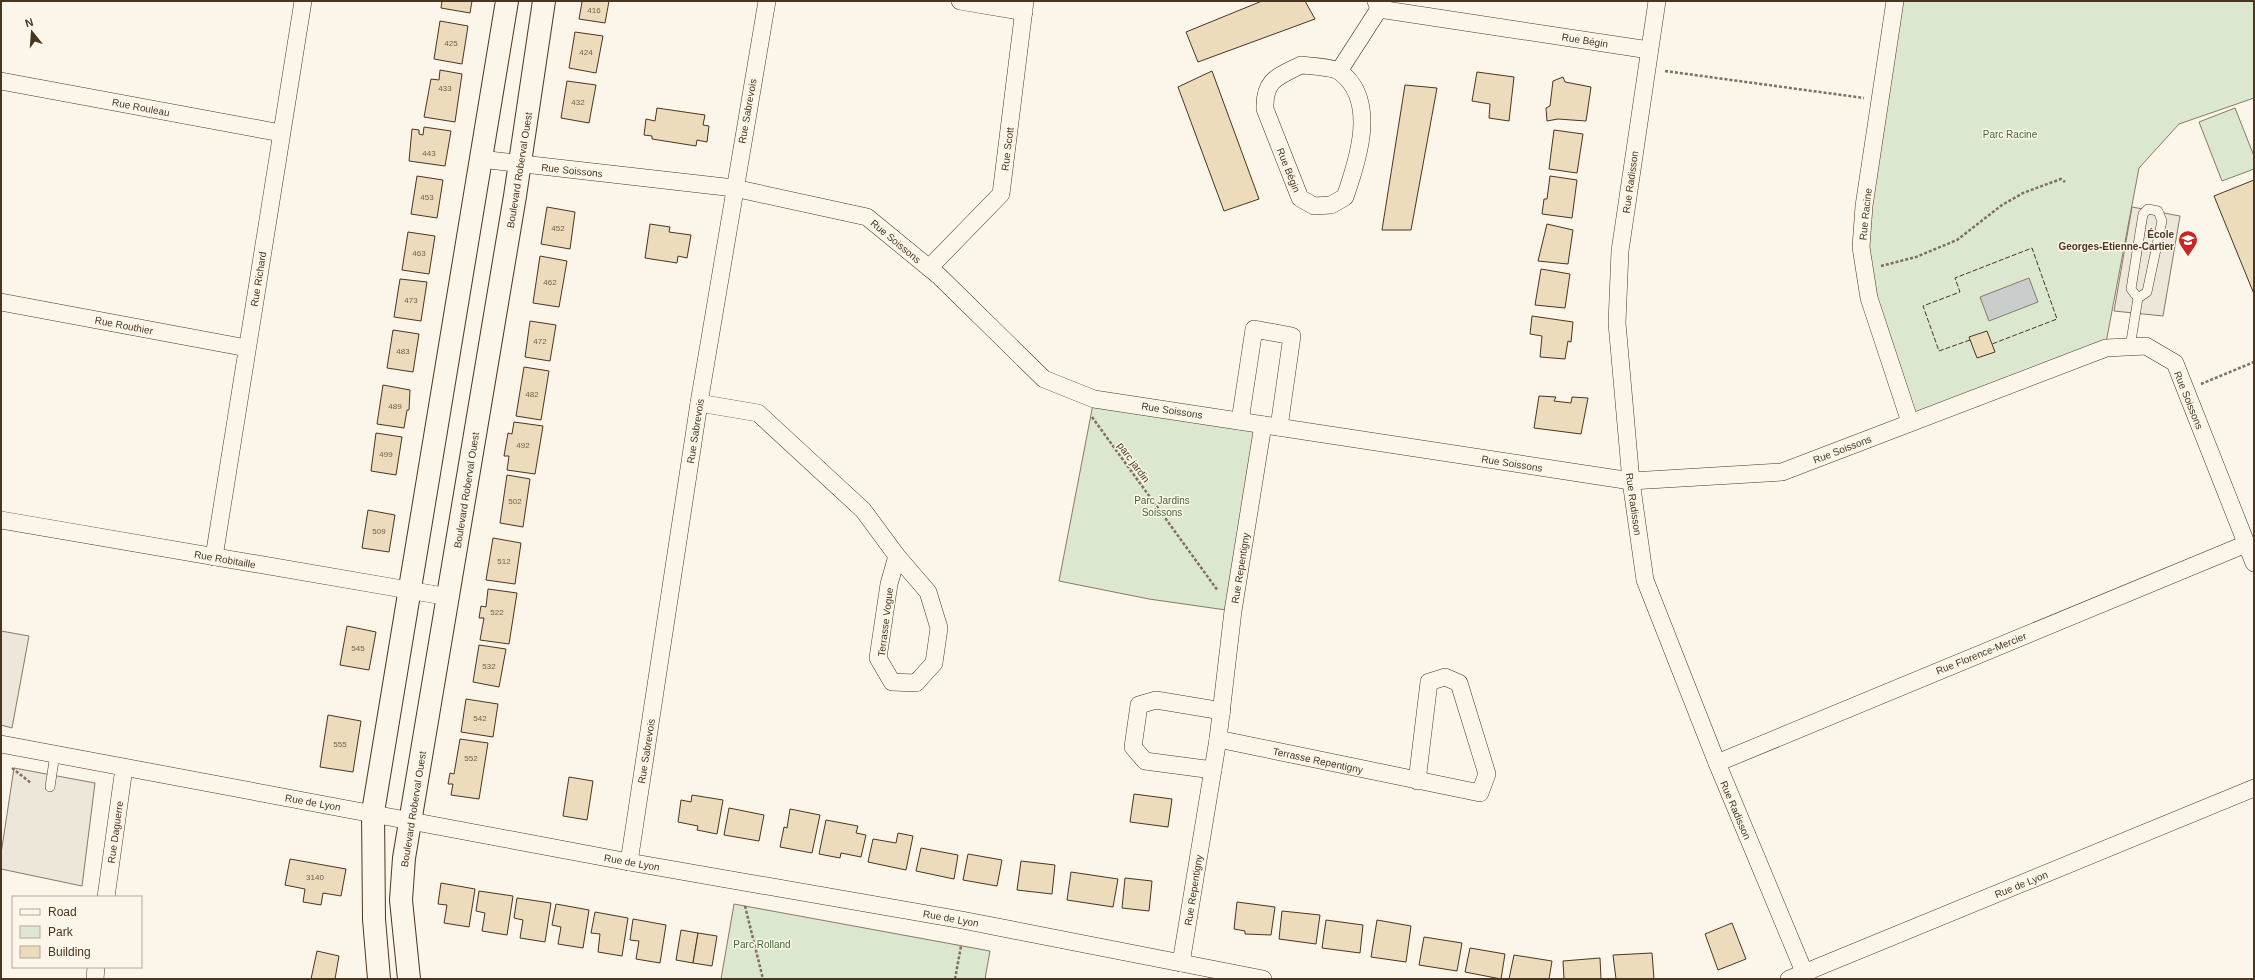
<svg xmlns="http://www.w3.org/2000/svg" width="2255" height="980" font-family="Helvetica,sans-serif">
<rect width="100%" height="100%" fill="#fbf6e9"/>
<!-- green -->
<g fill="#dce7d0" stroke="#887966">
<polygon points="1895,1 2254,1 2254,98 2179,124 2139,168 2105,348 1910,422 1864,266"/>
<polygon points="2235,108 2254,156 2254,169 2222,181 2199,122"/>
<polygon points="1094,399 1263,425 1233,611 1149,599 1059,581"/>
<polygon points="734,904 990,951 985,979 721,979"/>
</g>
<!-- parking -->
<g fill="#ede7d9" stroke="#887966">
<polygon points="2132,207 2180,216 2163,316 2114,311"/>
<polygon points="1,631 29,636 12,728 1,725"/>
<polygon points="14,768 95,783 82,886 1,869 1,854"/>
</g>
<!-- water -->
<polygon fill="#c9cecd" stroke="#887966" points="2029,278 2038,302 1989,321 1980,297"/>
<!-- building -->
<g fill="#ecdcbc" stroke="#4a3520">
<polygon points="442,1 472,1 470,13 441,8"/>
<polygon points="609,1 605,23 579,19 582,2 580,1"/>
<polygon points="1262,1 1305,1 1315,19 1198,62 1186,32"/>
<polygon points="440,21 468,26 462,64 434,59"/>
<polygon points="575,32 603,36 596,73 569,68"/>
<polygon points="440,70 462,74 455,122 424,117 431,79 439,80"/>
<polygon points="1212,71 1259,199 1224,211 1178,87"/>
<polygon points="1477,72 1514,77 1509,121 1489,118 1490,104 1472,101"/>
<polygon points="1563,77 1565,82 1591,87 1586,121 1558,119 1547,121 1546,108 1550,106 1553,81"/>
<polygon points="567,81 596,85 589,123 561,118"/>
<polygon points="1405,85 1437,88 1411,230 1382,230"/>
<polygon points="657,108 705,115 703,125 709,126 707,142 697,140 696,146 652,139 652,136 644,135 646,119 655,121"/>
<polygon points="424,127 451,131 445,166 409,161 412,129 419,130 419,134 423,135"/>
<polygon points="1554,130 1583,134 1577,173 1549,169"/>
<polygon points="417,176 443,180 437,218 411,214"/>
<polygon points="1550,176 1577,180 1572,218 1542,214 1544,199 1547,199"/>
<polygon points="2254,180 2254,294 2214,196"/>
<polygon points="547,207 575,212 570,249 541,244"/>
<polygon points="650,224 670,227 669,232 691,235 687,258 678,256 677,263 645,258"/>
<polygon points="1547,224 1573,230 1568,264 1538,261"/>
<polygon points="408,232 435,236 429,274 402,270"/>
<polygon points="540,256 567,261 559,307 533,303"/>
<polygon points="1541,269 1570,274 1565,308 1535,305"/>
<polygon points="400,279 427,282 421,321 394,317"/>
<polygon points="1532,316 1573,322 1571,342 1568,341 1565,359 1540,357 1542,336 1530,334"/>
<polygon points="530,321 556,325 550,361 525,357"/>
<polygon points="393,330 419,334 413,372 387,368"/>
<polygon points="1987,331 1995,352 1977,358 1969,337"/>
<polygon points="524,367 549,371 541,420 516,416"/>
<polygon points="383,385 410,390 409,410 407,410 404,428 377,424"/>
<polygon points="1539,396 1556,397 1554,401 1571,403 1572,397 1588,398 1581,434 1534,428"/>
<polygon points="514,422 543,426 535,474 507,470 509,456 504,456 508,433 512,434"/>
<polygon points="376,433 402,437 396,475 371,471"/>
<polygon points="507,475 530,479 523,527 500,523"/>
<polygon points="368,510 395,515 389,552 362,548"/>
<polygon points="493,538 521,543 515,584 486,580"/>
<polygon points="488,589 517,593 509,644 480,640 484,618 479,618 481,606 486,607"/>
<polygon points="347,626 376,632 369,670 340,665"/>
<polygon points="479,645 506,649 499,687 473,682"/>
<polygon points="466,699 498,704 493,737 461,732"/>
<polygon points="328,715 361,721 353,772 320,767"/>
<polygon points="460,739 488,743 479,799 451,795 453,784 448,784 450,773 454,774"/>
<polygon points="569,777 593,781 587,820 563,816"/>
<polygon points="1134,794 1172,799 1168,827 1130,822"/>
<polygon points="692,795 723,800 717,834 697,830 698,826 678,822 681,800 691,802"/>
<polygon points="729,808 764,815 759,841 724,835"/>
<polygon points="790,809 820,815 812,853 780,847 784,827 787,828"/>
<polygon points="826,820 858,826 856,833 866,835 861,857 841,853 840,858 819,854"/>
<polygon points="898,833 913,836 906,870 868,862 873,839 896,843"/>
<polygon points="921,848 958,855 954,879 916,871"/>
<polygon points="968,854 1002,860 997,886 963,880"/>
<polygon points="290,859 346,869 341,896 323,893 321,905 303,902 305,889 285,885"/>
<polygon points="1021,861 1055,865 1052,894 1017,890"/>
<polygon points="1071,872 1118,879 1113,907 1067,900"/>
<polygon points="1125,878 1152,881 1149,911 1122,908"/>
<polygon points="441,883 475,889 469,927 444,923 447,905 438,904"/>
<polygon points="479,891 513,896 507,935 482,931 485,913 476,911"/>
<polygon points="517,898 551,903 545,942 520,938 523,920 514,918"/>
<polygon points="1237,902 1275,907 1271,935 1245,934 1245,931 1234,929"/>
<polygon points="556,904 589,910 583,948 558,944 561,927 552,925"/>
<polygon points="1282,911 1320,915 1316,944 1279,939"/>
<polygon points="595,912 628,918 622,956 598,952 600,934 591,933"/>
<polygon points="633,919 666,925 660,963 636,959 639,941 630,940"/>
<polygon points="1326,920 1363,925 1360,953 1322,948"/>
<polygon points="1377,920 1411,926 1406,962 1371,957"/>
<polygon points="1732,923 1746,959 1718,970 1705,934"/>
<polygon points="681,930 698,933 693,963 676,960"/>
<polygon points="698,933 717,936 712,966 693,963"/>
<polygon points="1424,937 1462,943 1457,971 1419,965"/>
<polygon points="1470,948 1505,954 1501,979 1465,972"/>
<polygon points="317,951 339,956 335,979 311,979"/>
<polygon points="1652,953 1654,979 1616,979 1613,955"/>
<polygon points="1514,955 1552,961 1549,979 1509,979"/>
<polygon points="1600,958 1601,979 1564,979 1563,961"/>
</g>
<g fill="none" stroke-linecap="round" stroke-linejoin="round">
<!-- lane casing -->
<g stroke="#4a3520" stroke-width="10">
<g id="lane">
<polyline points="2130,347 2138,298 2131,289 2143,214 2148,209 2158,211 2162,221 2147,292 2138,298"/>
<polyline points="50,787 55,754"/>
</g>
</g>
<!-- street casing -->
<g stroke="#4a3520" stroke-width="18">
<g id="street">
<polyline points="960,1 1024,12"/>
<polyline points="1376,1 1379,9 1649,50"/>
<polyline points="1657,1 1620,251 1617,323 1631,481 1645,580 1717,763 1807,979"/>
<polyline points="1895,1 1864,206 1861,247 1869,298 1910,422"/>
<path d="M 1301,65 C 1309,66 1333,67 1340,72 C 1378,100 1358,160 1345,197 L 1331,205 L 1314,206 L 1300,198 L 1265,109 C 1264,80 1277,77 1301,65 Z"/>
<polyline points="1339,71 1379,9"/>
<polyline points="1,81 281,133"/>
<polyline points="480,159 734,188 867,217 939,276 1044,379 1094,399 1631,481 1782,472 2106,348 2146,346 2175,363 2254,563"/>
<polyline points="929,268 1001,194 1025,1"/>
<polyline points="1,302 247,348"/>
<polyline points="699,403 758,413 863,510 897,556 928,592 939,628 934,663 916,683 892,682 878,658 889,584 897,556"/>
<polyline points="1240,421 1254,329 1292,336 1279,427"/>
<polyline points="1,520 449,597"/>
<polyline points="214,557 303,1"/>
<polyline points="1218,739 1480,793 1487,774 1459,683 1445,677 1429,682 1417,781"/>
<polyline points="1,744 629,862 962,920 1263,979"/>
<polyline points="1717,763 2246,544"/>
<polyline points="1213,770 1145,761 1133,747 1139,705 1156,700 1222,711"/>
<polyline points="629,862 699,403 767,1"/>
<polyline points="106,897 124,768"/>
<polyline points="1181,963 1218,739 1233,611 1263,425"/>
<polyline points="95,979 96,967"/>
<polyline points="1789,979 2254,788"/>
</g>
</g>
<!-- secondary casing -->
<g stroke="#4a3520" stroke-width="24">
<g id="secondary">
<polyline points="379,979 374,919 373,812 507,1"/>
<polyline points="409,979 401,900 404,858 515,196 544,1"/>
</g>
</g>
<!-- path -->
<g stroke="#7f6f5c" stroke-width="2.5" stroke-dasharray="3 2" stroke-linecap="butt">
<polyline points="1665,71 1864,98"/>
<polyline points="1881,266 1916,257 1957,240 2002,205 2023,193 2061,179 2065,182"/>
<polyline points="2201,384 2254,362"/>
<polyline points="1092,417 1218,591"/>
<polyline points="12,768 31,783"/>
<polyline points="745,906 763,979"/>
<polyline points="955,979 961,946"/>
</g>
<!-- lane -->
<use href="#lane" stroke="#fbf6e9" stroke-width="9"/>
<!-- street -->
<use href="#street" stroke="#fbf6e9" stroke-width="17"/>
<!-- secondary -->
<use href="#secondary" stroke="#fbf6e9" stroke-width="22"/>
<!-- fence -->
<polyline stroke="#4a3520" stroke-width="1" stroke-dasharray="5 2" stroke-linecap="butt" points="1970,340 1939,351 1923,306 1960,292 1955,278 2032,248 2057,319 1992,344"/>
</g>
<!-- icons -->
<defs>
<g id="school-pin" transform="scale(1)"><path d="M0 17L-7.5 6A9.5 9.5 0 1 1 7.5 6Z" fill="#c62828" stroke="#fbf6e9"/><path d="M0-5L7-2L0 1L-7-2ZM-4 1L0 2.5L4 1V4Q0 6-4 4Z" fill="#fff"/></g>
</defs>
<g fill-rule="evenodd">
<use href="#school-pin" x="2188" y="240"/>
</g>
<g text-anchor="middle" stroke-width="3" stroke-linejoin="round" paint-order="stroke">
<!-- number labels -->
<g font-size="8" fill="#725f47">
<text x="594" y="13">416</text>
<text x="451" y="46">425</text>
<text x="586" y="55">424</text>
<text x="445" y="91">433</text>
<text x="578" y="105">432</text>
<text x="429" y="156">443</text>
<text x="427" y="200">453</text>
<text x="558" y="231">452</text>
<text x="419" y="256">463</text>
<text x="550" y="285">462</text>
<text x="411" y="303">473</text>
<text x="540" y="344">472</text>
<text x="403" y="354">483</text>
<text x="532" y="397">482</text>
<text x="395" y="409">489</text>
<text x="523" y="448">492</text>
<text x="386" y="457">499</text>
<text x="515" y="504">502</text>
<text x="379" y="534">509</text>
<text x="504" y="564">512</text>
<text x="497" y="615">522</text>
<text x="358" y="651">545</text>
<text x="489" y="669">532</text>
<text x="480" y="721">542</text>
<text x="340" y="747">555</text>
<text x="471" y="761">552</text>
<text x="315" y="880">3140</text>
</g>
<!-- street labels -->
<g font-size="10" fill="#4a3520" stroke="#fbf6e9">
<text transform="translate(1585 40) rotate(9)" y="4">Rue Bégin</text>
<text transform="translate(141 107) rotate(11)" y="4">Rue Rouleau</text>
<text transform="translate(747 111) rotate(-80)" y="4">Rue Sabrevois</text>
<text transform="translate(1007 149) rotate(-83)" y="4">Rue Scott</text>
<text transform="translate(519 170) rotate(-81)" y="4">Boulevard Roberval Ouest</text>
<text transform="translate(572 170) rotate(6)" y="4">Rue Soissons</text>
<text transform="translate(1289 170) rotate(68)" y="4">Rue Bégin</text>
<text transform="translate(1630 182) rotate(-82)" y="4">Rue Radisson</text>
<text transform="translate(1865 214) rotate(-84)" y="4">Rue Racine</text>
<text transform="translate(896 241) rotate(40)" y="4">Rue Soissons</text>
<text transform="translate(258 279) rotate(-81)" y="4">Rue Richard</text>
<text transform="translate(124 325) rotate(11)" y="4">Rue Routhier</text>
<text transform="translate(2189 400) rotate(68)" y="4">Rue Soissons</text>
<text transform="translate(1172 410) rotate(9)" y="4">Rue Soissons</text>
<text transform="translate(695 431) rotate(-81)" y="4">Rue Sabrevois</text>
<text transform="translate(1842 449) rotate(-21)" y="4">Rue Soissons</text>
<text transform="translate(1134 462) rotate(54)" y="4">parc jardin</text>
<text transform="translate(1512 463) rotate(9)" y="4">Rue Soissons</text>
<text transform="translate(466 490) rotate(-81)" y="4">Boulevard Roberval Ouest</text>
<text transform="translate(1634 504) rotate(82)" y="4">Rue Radisson</text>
<text transform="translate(225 559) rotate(10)" y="4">Rue Robitaille</text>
<text transform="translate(1240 568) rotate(-81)" y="4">Rue Repentigny</text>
<text transform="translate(885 622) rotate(-83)" y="4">Terrasse Vogue</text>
<text transform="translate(1981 653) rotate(-22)" y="4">Rue Florence-Mercier</text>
<text transform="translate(646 751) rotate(-81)" y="4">Rue Sabrevois</text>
<text transform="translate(1318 760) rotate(12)" y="4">Terrasse Repentigny</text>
<text transform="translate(313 802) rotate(10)" y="4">Rue de Lyon</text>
<text transform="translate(413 809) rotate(-81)" y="4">Boulevard Roberval Ouest</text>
<text transform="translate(1736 810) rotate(67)" y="4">Rue Radisson</text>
<text transform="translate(115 832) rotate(-82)" y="4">Rue Daguerre</text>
<text transform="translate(632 862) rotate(10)" y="4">Rue de Lyon</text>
<text transform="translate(2021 884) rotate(-22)" y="4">Rue de Lyon</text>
<text transform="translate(1193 890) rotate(-81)" y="4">Rue Repentigny</text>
<text transform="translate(951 918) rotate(10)" y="4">Rue de Lyon</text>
</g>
<!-- park labels -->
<g font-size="10" fill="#436837" stroke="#fbf6e9">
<text x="2010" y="138">Parc Racine</text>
<text x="1162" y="504">Parc Jardins<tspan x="1162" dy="12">Soissons</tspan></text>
<text x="762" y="948">Parc Rolland</text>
</g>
<!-- poi labels -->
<g font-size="10" font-weight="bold" fill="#4a3520" stroke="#fbf6e9" text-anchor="end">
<text x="2174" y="238">École<tspan x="2174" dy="12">Georges-Etienne-Cartier</tspan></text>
</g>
</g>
<!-- border -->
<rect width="2255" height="980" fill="none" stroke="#4a3520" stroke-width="4"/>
<!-- legend -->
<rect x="12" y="896" width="130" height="72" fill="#fbf6e9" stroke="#b4a999"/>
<rect x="20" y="909" width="20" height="6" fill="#fbf6e9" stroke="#b4a999"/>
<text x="48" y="916" font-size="12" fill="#4a3520">Road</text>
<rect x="20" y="926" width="20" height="12" fill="#dce7d0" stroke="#b4a999"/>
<text x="48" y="936" font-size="12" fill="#4a3520">Park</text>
<rect x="20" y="946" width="20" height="12" fill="#ecdcbc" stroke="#b4a999"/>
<text x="48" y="956" font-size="12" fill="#4a3520">Building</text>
<!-- north arrow -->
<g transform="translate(32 32) rotate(343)" stroke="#fbf6e9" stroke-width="3" paint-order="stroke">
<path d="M0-3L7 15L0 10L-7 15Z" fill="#4a3520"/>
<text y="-6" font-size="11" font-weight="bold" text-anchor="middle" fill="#4a3520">N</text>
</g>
</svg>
